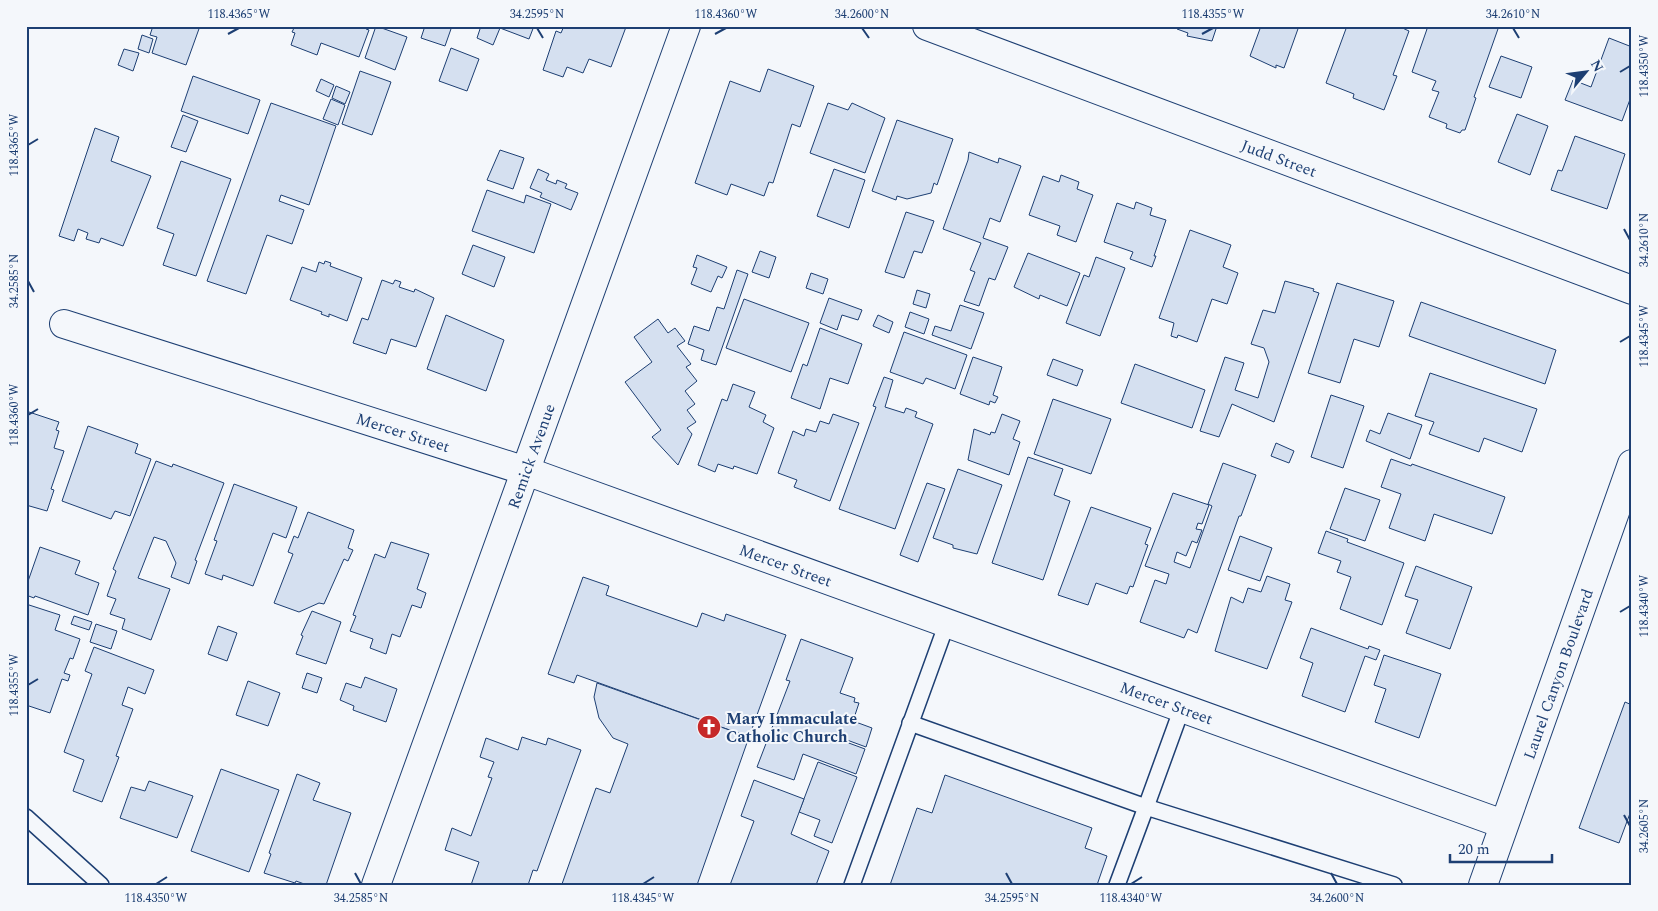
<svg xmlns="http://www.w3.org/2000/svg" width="1658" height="911" font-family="Spectral,serif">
<rect width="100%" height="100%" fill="#f4f7fb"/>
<!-- building -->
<g fill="#d5e0f0" stroke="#1d3f73">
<polygon points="153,26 200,26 186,65 152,53 157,37 150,35"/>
<polygon points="295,26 367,26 366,29 369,30 359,57 321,43 317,55 291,45 295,33 292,32"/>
<polygon points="376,26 407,37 395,70 365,58"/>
<polygon points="425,26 452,26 445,46 421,38"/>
<polygon points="481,26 534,26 529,39 500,28 493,45 477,38"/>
<polygon points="564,26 626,27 611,67 589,59 583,73 567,67 563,77 543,70 556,31 561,33"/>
<polygon points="1178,26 1217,26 1212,41 1187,36 1188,33 1177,29"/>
<polygon points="1261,26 1299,26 1284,68 1276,65 1276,68 1250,56"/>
<polygon points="1347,26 1398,26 1409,31 1393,75 1397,76 1384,110 1353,98 1354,94 1326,83"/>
<polygon points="1499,26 1474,97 1476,98 1465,130 1462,130 1460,133 1446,128 1447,124 1429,117 1439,92 1432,90 1436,81 1412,72 1427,29 1421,26"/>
<polygon points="142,35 153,39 149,53 138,49"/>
<polygon points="1609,38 1632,47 1632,94 1622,121 1565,100 1573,80 1591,87"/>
<polygon points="451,48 479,59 467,91 439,81"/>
<polygon points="124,49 139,53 133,71 118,65"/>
<polygon points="1501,56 1532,67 1521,98 1489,87"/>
<polygon points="768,69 814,86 800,127 792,124 773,183 769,182 764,196 731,184 727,195 695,183 730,81 760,92"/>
<polygon points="360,71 391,82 372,135 342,124"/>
<polygon points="193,76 260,100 248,134 181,111"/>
<polygon points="321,79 334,85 329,97 316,91"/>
<polygon points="336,86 350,92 345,104 332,98"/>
<polygon points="331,99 345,105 338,125 323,119"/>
<polygon points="271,103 336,126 309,205 281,195 279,201 304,210 292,244 267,235 246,294 207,281"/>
<polygon points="828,103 848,110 852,103 885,118 865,173 810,153"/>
<polygon points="1517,114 1548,126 1530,175 1498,162"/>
<polygon points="183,115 198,121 186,152 171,147"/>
<polygon points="897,120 953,139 937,185 934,183 931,193 907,199 897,196 896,200 872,191"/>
<polygon points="95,128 119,137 111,161 151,176 123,246 101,238 99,243 86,239 88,233 78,229 74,241 59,236"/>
<polygon points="1575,136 1625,154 1607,209 1551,190 1558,170 1562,171"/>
<polygon points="500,150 524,158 513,189 487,180"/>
<polygon points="969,152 998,163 999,158 1021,166 1000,222 990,218 983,238 1008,247 995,280 989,278 979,306 964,301 975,272 970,270 981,243 943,229 968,160"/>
<polygon points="181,161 231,179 196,276 163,265 174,234 157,228"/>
<polygon points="538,169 549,174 546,180 556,184 557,180 567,184 565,188 578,193 571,210 540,197 542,193 530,188"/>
<polygon points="834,169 865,180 849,228 817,216"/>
<polygon points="1061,175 1079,182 1077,189 1093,195 1076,242 1057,235 1060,226 1029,215 1043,176 1059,182"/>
<polygon points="487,190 524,203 526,195 551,204 534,253 472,231"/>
<polygon points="1136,202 1152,208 1150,215 1166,220 1154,256 1156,256 1152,267 1130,259 1133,252 1104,242 1117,203 1134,209"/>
<polygon points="906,212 934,221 922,253 914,251 904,278 885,272"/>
<polygon points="1190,230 1231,245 1223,267 1238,273 1227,304 1212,299 1197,342 1178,335 1177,338 1171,336 1174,323 1159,318"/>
<polygon points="473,245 505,257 494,287 462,274"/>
<polygon points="760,251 776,257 769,278 752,272"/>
<polygon points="1028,253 1080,273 1067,306 1040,295 1039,299 1014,287"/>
<polygon points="697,255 727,267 722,278 718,276 711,292 691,284 697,268 693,267"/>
<polygon points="1096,257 1125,268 1100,336 1066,323 1084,275 1089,277"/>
<polygon points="325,261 331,263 330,266 362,278 347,321 329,314 329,317 321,314 322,312 290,300 302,267 316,272 319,262 324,264"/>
<polygon points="737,270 748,274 716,365 701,360 704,350 688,344 694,326 709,331 717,307 724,309"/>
<polygon points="811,273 828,279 823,294 806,288"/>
<polygon points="382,280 393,284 395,280 401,282 399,287 414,292 415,289 434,298 416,347 391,339 386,354 353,343 362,318 368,320"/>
<polygon points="1285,281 1314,289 1313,291 1319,293 1274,422 1232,404 1219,437 1200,431 1225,357 1244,363 1235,390 1258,398 1269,362 1264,348 1251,344 1263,310 1275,313"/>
<polygon points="1337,283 1394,301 1379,347 1354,339 1340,383 1308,373"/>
<polygon points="917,290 930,294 926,308 913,304"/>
<polygon points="829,298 862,310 858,320 842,315 837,330 820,323"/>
<polygon points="744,299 809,323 791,372 726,348"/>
<polygon points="1421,302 1556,350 1545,384 1409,336"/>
<polygon points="960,305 984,313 971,349 932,335 935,326 951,331"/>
<polygon points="910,312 929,319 924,334 905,327"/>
<polygon points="446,315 504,340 486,391 427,369"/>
<polygon points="878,315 893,322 889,333 873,326"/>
<polygon points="658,319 668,333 675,328 685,341 677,346 691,364 686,367 697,381 685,391 695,404 687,410 696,422 687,428 692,434 678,465 652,437 661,430 625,382 652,362 634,337"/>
<polygon points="820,328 862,344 848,384 830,378 820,409 791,398 803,364 807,366"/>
<polygon points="904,332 967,355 955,389 926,378 923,384 890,372"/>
<polygon points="973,357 1002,367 993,395 998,397 995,403 990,401 989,405 960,394"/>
<polygon points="1053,359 1083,370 1077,386 1047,375"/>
<polygon points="1135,364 1205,390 1192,428 1121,403"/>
<polygon points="1430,373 1537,409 1522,452 1484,438 1479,452 1429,434 1434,422 1415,416"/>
<polygon points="884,377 893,380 885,407 904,413 906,408 917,412 915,417 933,424 895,529 839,509 876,407 873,406"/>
<polygon points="733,384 755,392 749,407 766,415 763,422 774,428 757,474 734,466 733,469 718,464 715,472 698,465 722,399 727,401"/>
<polygon points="1331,395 1364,406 1343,468 1311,457"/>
<polygon points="1053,399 1111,419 1091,474 1034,454"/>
<polygon points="26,411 59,422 56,430 59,431 54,448 64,451 51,489 54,490 47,511 26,505"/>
<polygon points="1388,413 1422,425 1410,459 1366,441 1370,430 1380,434"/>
<polygon points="833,414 859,423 830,501 794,487 797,480 778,473 793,431 804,436 806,429 816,432 820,421 829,424"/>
<polygon points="1002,414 1020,421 1013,439 1020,442 1009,475 968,460 974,429 990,435 991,432 995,433"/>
<polygon points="88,426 138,444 135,453 151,459 130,516 115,511 111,519 62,501"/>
<polygon points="1276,443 1294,451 1289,463 1271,456"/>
<polygon points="1028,457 1063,469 1054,495 1070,501 1043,580 992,563"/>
<polygon points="1391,459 1411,466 1412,464 1505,497 1492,534 1434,514 1425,541 1389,528 1401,494 1381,487"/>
<polygon points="156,461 172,467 173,464 224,483 195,560 197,561 189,584 171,577 176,563 166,541 154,537 138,578 170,589 151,640 122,629 125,619 110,614 116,599 107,596 116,571 113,569"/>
<polygon points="1223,463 1256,475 1241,516 1239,516 1197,633 1188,629 1184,638 1140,622 1155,580 1166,584 1169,574 1145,566 1173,493 1209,505 1202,524 1198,523 1196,529 1202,530 1197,543 1192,541 1186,556 1177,552 1174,562 1190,568 1212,506 1208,504"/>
<polygon points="958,469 1002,485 977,554 953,548 953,545 933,538"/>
<polygon points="927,483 945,489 918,562 900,555"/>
<polygon points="234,484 297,507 286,538 273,533 253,586 223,575 222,580 205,574 217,541 214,540"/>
<polygon points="1345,488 1380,500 1365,541 1330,529"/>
<polygon points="1091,507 1151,528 1145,544 1148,545 1133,587 1130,586 1127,594 1096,583 1088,605 1058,595"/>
<polygon points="308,512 354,530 348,548 353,550 348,561 344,559 324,604 319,603 299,612 274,603 293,554 288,552 294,536 298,538"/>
<polygon points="1326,531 1348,539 1347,542 1404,563 1382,625 1340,609 1351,577 1337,572 1341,561 1318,553"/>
<polygon points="1240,536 1272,548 1260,581 1228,570"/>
<polygon points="391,542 429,554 417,589 426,593 421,608 412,605 400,637 392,634 386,654 370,648 373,639 350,631 356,616 353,615 375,554 385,558"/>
<polygon points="40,547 80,561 75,574 99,583 88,615 35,596 34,598 26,595 26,587"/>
<polygon points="1416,566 1472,587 1450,649 1406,633 1418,600 1405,596"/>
<polygon points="1267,576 1290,584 1285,600 1292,602 1267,669 1215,651 1231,597 1243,603 1248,588 1261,592"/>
<polygon points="583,577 609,586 606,595 697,627 702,613 724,621 726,614 786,635 749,737 577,675 574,683 548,674"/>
<polygon points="26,604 60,615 55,630 80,639 73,659 70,658 64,673 70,675 68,681 62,679 50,713 26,705"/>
<polygon points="312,611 341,622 326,664 296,654 303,636 301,635"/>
<polygon points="74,616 92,622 89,630 71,624"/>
<polygon points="96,624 117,631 111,649 90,642"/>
<polygon points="218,626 237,633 227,661 208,654"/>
<polygon points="1311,628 1368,649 1369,646 1380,650 1376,660 1365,656 1345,712 1302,696 1313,663 1300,658"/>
<polygon points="801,639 853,658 840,693 855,698 854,702 859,703 853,721 872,728 866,747 847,740 846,742 865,749 856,774 803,754 794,780 757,767 790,681 786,680"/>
<polygon points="94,647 154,670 145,694 128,687 122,705 133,709 116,756 119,757 102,802 73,791 84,760 64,752 92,674 85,671"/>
<polygon points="1384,655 1441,674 1419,738 1375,722 1386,689 1374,685"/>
<polygon points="307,673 322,678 317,693 302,688"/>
<polygon points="365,677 397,689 386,722 353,710 354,706 340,700 346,683 361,688"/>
<polygon points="248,681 280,693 268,726 236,715"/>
<polygon points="597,683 749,737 697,885 562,884 596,788 610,793 628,744 613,738 599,718 594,697"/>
<polygon points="1625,702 1632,705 1632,808 1619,843 1579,828"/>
<polygon points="522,737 546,745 548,738 581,750 537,871 533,870 528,885 471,885 479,862 445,850 452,828 471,836 492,778 488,777 494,762 480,757 486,738 518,750"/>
<polygon points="818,762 857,777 832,843 814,836 820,820 799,812"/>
<polygon points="221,769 279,790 249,872 191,851"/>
<polygon points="297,774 320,783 313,800 351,813 326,885 307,885 296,881 295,883 264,873 271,854 269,853"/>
<polygon points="945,775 1092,828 1085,848 1107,856 1097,885 890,885 917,808 932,813"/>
<polygon points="754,780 804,799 791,834 829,851 816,885 730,885 754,821 741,816"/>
<polygon points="149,781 193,796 177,838 120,818 131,787 145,791"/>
</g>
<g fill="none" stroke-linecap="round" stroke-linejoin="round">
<!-- service casing -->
<g stroke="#1d3f73" stroke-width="18">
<g id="service">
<polyline points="910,723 1146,807 1182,708"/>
<polyline points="26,817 101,885"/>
<polyline points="852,885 947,623"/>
<polyline points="1117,885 1146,807 1394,885"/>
</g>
</g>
<!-- minor casing -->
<g stroke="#1d3f73" stroke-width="30">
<g id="minor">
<path id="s1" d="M 927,26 L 1632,290"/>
<path id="s2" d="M 64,324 L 526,471 L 1503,824"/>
<path id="s3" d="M 376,885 L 686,26"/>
</g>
</g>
<!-- primary casing -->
<g stroke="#1d3f73" stroke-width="30">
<g id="primary">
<path id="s4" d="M 1483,885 L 1632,464"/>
</g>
</g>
<!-- service -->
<use href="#service" stroke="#f4f7fb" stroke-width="15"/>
<!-- minor -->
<use href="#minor" stroke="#f4f7fb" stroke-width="28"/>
<!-- primary -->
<use href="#primary" stroke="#f4f7fb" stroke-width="28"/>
</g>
<!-- ticks -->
<path fill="none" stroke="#1d3f73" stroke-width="2" d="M 537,28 L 543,38M 862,28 L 869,38M 1513,28 L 1519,38M 228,34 L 239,28M 715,34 L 726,28M 1202,34 L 1213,28M 1620,72 L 1630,66M 28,145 L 38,139M 1624,229 L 1630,240M 28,281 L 34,292M 1620,342 L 1630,336M 28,415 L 38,409M 1620,612 L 1630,606M 28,685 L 38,679M 1624,815 L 1630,826M 355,873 L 361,884M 1006,873 L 1012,884M 1331,873 L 1337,884M 156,884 L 167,877M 643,884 L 654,877M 1131,884 L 1142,877"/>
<!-- icons -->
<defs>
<g id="church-disc" transform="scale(1.25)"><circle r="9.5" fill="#c62828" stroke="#f4f7fb"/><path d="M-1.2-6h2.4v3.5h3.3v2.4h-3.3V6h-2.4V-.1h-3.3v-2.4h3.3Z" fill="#fff"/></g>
</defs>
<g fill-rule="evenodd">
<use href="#church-disc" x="709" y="727"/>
</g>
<g text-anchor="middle" stroke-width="4" stroke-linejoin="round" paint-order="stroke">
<!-- street labels -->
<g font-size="16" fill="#1d3f73" stroke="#f4f7fb">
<text dy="6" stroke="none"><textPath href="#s1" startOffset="376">Judd Street</textPath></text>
<text dy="6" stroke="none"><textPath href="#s2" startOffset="356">Mercer Street</textPath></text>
<text dy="6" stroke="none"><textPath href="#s3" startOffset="456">Remick Avenue</textPath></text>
<text dy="6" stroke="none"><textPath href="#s2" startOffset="761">Mercer Street</textPath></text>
<text dy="6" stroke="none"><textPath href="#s4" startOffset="224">Laurel Canyon Boulevard</textPath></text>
<text dy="6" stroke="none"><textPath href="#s2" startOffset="1166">Mercer Street</textPath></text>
</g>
<!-- poi labels -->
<g font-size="16" font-weight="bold" fill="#1d3f73" stroke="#f4f7fb" text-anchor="start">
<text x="726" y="724">Mary Immaculate<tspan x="726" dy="18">Catholic Church</tspan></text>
</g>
</g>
<!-- border -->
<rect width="1658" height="911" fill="none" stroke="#f4f7fb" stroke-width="55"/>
<!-- north arrow -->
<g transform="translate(1586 72) rotate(61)" stroke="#f4f7fb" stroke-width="4" paint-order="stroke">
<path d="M0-4L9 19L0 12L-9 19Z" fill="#1d3f73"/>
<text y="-8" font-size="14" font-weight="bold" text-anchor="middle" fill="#1d3f73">N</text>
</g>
<!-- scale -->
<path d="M1450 854v8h102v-8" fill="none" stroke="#1d3f73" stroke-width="2.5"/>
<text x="1458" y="854" font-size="15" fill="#1d3f73" stroke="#f4f7fb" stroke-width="4" paint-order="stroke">20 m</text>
<rect x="28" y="28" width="1602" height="856" fill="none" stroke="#1d3f73" stroke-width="2"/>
<g font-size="12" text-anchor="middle" fill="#1d3f73">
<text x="239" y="18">118.4365°W</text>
<text x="537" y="18">34.2595°N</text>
<text x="726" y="18">118.4360°W</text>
<text x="862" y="18">34.2600°N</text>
<text x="1213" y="18">118.4355°W</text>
<text x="1513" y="18">34.2610°N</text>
<text transform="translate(1644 66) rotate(-90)" y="4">118.4350°W</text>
<text transform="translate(14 145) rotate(-90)" y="4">118.4365°W</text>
<text transform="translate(1644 240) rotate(-90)" y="4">34.2610°N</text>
<text transform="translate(14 281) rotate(-90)" y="4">34.2585°N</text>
<text transform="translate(1644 336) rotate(-90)" y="4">118.4345°W</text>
<text transform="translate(14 415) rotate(-90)" y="4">118.4360°W</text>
<text transform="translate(1644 606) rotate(-90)" y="4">118.4340°W</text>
<text transform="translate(14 685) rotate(-90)" y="4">118.4355°W</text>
<text transform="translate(1644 826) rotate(-90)" y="4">34.2605°N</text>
<text x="156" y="902">118.4350°W</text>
<text x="361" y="902">34.2585°N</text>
<text x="643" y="902">118.4345°W</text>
<text x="1012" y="902">34.2595°N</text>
<text x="1131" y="902">118.4340°W</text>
<text x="1337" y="902">34.2600°N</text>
</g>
</svg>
